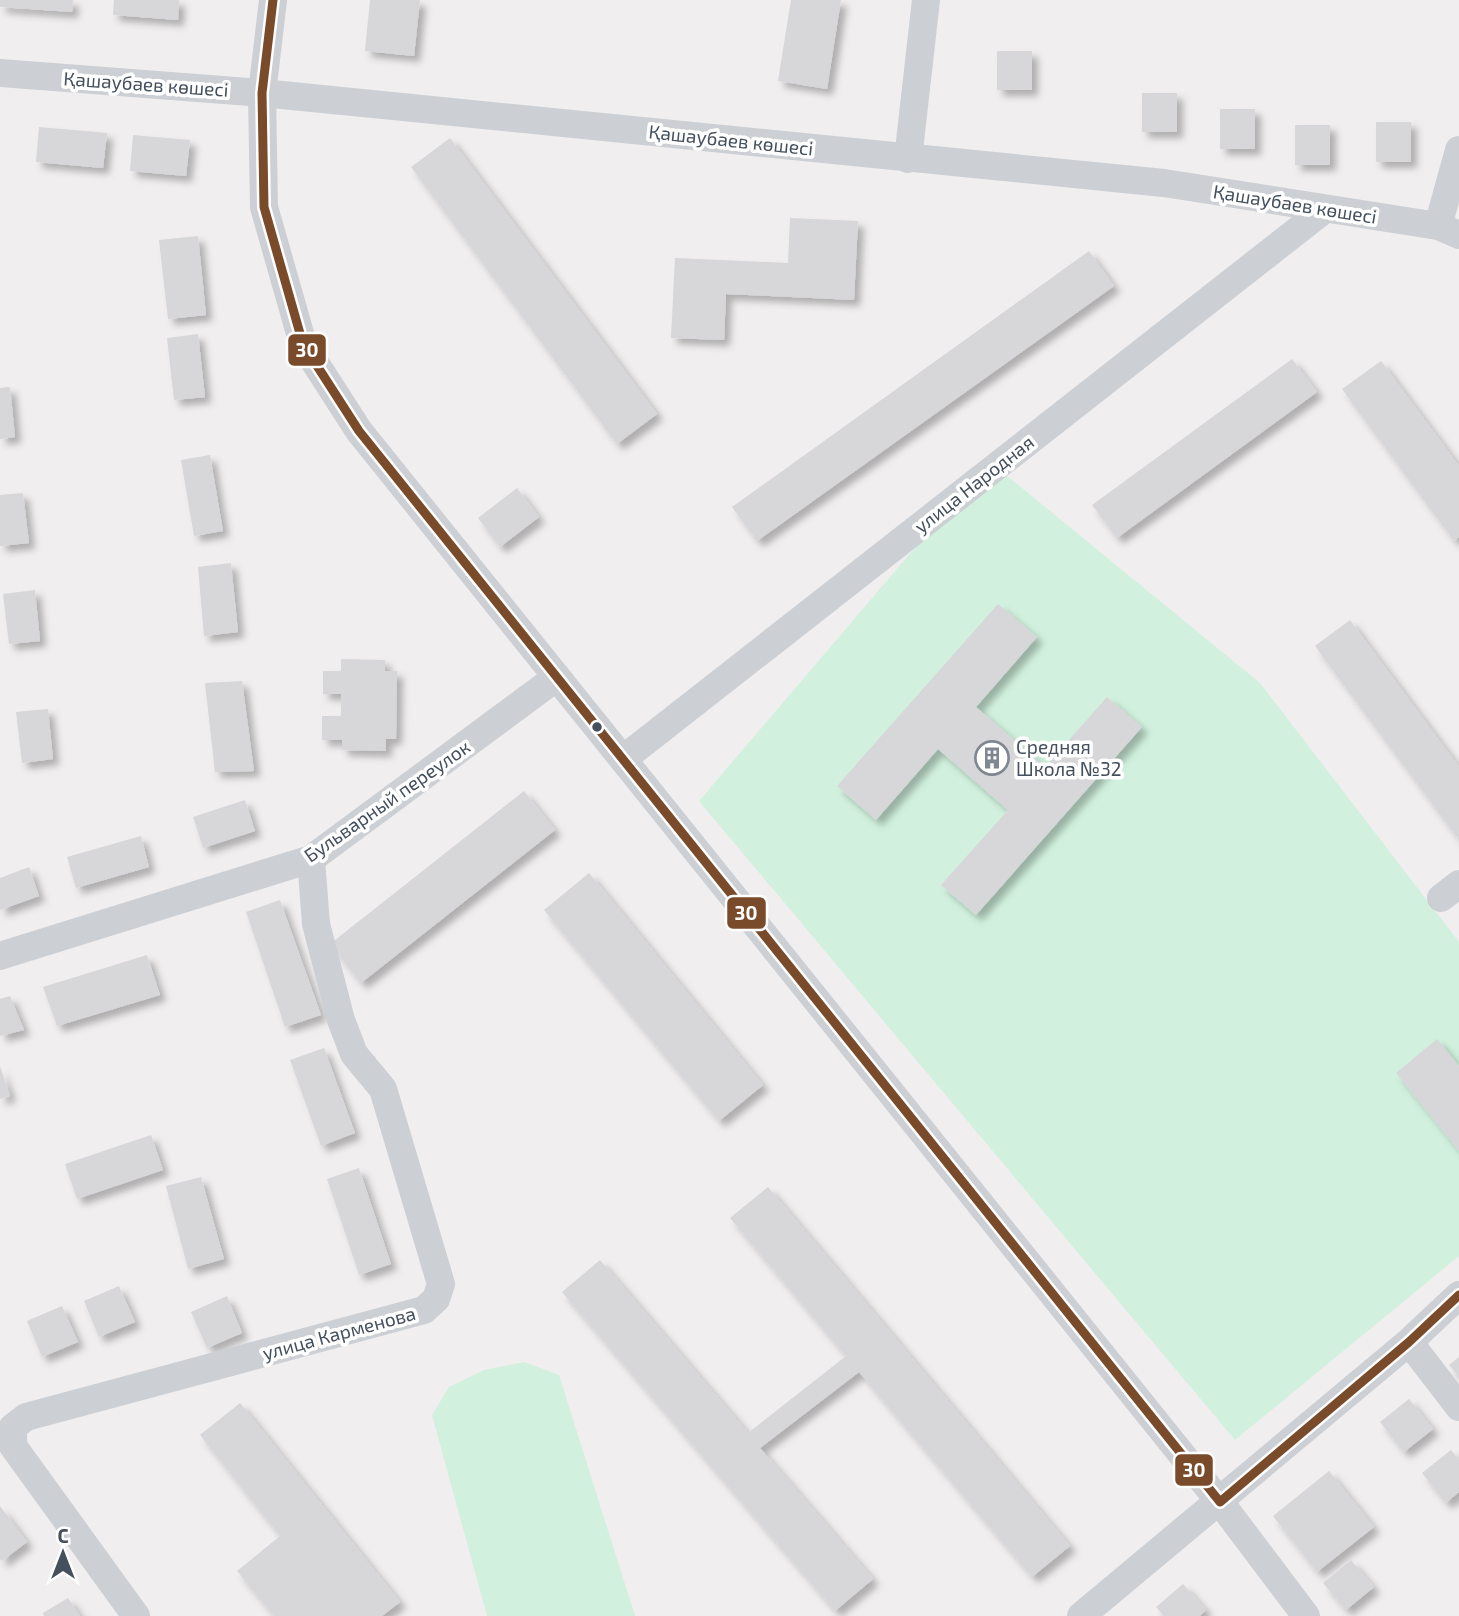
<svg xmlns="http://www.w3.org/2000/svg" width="1459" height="1616" font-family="'Exo 2',sans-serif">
<defs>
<filter id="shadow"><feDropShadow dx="6" dy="6" stdDeviation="3.5" flood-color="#0004"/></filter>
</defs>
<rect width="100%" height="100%" fill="#f0eeee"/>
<!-- green -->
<g fill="#d1f1de">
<polygon points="989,461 1260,683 1459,942 1459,1256 1235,1440 699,801"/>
<polygon points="524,1362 559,1375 635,1616 487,1616 432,1415 449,1387 484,1370"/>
</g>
<!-- building -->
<g fill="#d7d6d9" filter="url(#shadow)">
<polygon points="0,0 73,0 72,12 0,7"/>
<polygon points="114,0 179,0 178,20 113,15"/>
<polygon points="370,0 420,0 414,56 365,51"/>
<polygon points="791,0 841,0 827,89 778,81"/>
<rect x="997" y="51" width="35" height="39"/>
<rect x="1142" y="93" width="35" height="39"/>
<rect x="1220" y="109" width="35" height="40"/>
<rect x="1376" y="122" width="35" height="40"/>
<rect x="1295" y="125" width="35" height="40"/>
<polygon points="39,127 107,133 103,168 36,162"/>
<polygon points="133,135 190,140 186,176 130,171"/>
<polygon points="450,138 657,414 617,444 411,167"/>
<polygon points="790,218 858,221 854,300 726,294 724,340 671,338 675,258 788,263"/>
<polygon points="198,236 206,315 168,319 159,240"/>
<polygon points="1089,251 1114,286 757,541 732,507"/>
<polygon points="198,334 205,397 174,400 167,338"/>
<polygon points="1292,359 1317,392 1117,538 1092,505"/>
<polygon points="1381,361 1459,466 1459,537 1454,541 1342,389"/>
<polygon points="10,387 15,437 0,439 0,388"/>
<polygon points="210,455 223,531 194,536 181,460"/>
<polygon points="517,488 539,517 500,547 478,518"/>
<polygon points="23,493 29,543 0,546 0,495"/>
<polygon points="231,563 238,632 204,636 198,567"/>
<polygon points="35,590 40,641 9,644 3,594"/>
<polygon points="998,604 1037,637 976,707 1045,767 1107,697 1142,727 976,915 941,885 1008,810 938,749 876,820 837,786"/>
<polygon points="1350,620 1459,767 1459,840 1315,646"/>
<polygon points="341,659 385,660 385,671 397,671 396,739 386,739 386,751 342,750 342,740 322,740 322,716 341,716 341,694 323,694 323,671 341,671"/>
<polygon points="242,681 254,771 215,772 205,683"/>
<polygon points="48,709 53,759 22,763 16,712"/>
<polygon points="524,791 555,830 361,983 330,944"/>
<polygon points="245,800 255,831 203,848 193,817"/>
<polygon points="141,836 149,867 76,888 67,857"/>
<polygon points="29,867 39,896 0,910 0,878"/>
<polygon points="589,873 763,1085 719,1121 544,910"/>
<polygon points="280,900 321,1015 285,1027 246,912"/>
<polygon points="147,955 160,995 57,1026 43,987"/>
<polygon points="10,996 24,1030 0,1036 0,999"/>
<polygon points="1437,1039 1459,1066 1459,1151 1396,1073"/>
<polygon points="324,1048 355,1133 321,1146 290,1060"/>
<polygon points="0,1066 10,1096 0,1099"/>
<polygon points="151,1135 163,1170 77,1199 65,1164"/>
<polygon points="359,1168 391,1264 359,1275 327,1179"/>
<polygon points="201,1177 224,1259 188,1269 166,1186"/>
<polygon points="768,1187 1070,1546 1032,1577 859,1372 760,1448 873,1579 835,1611 562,1292 600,1260 748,1433 846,1356 730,1218"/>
<polygon points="119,1286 135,1322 99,1337 84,1301"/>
<polygon points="227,1296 242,1333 207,1348 191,1312"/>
<polygon points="62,1306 78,1342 42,1357 27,1321"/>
<polygon points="1459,1357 1459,1377 1449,1365"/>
<polygon points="1409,1399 1433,1429 1404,1452 1380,1422"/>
<polygon points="240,1403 400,1602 382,1616 274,1616 237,1571 280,1536 200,1435"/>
<polygon points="1451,1450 1459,1460 1459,1492 1446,1503 1422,1473"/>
<polygon points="1329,1471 1374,1527 1317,1572 1273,1516"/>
<polygon points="0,1506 27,1542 2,1561 0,1559"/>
<polygon points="1351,1560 1374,1587 1346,1610 1323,1583"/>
<polygon points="1183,1584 1206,1610 1200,1616 1164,1616 1156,1607"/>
<polygon points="68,1598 80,1616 44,1616 43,1613"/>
</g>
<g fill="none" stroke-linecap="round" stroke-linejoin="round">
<!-- minor -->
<g stroke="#cccfd3" stroke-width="28">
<polyline points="273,0 262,93 264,207 303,344 359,431 1220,1502 1306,1616"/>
<polyline points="0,73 262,93 1164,183 1438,226 1459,235"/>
<polyline points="908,159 926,0"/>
<polyline points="1438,226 1459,150"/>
<polyline points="623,759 1325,209"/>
<polyline points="1441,898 1459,884"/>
<polyline points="0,956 311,859 557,677"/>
<polyline points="1409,1342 1459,1407"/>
<polyline points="136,1616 13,1446 13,1427 26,1417 424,1310 436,1299 441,1284 383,1089 354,1054 341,1020 316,924 311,859"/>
<polyline points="1081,1616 1409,1342 1459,1295"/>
</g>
<!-- bus-1 casing -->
<g stroke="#fff" stroke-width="14">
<polyline id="bus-1" points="273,0 262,93 264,207 303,344 359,431 1220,1502 1409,1342 1459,1295"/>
</g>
<!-- bus-1 -->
<use href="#bus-1" stroke="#7a4b2a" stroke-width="9"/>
</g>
<!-- icons -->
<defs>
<g id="building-ring" transform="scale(1.75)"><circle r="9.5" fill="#fff" stroke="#808790" stroke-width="1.5"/><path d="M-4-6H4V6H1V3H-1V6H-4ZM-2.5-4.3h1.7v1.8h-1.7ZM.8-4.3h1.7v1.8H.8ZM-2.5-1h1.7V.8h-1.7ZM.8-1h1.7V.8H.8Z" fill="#808790"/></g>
</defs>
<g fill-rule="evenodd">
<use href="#building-ring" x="992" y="758"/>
</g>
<!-- markers -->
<circle fill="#44505d" stroke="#fff" stroke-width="2.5" cx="597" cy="727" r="6"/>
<g text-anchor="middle" stroke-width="7" stroke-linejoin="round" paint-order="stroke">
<!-- street labels -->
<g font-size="19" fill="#44505d" stroke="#fff">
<text transform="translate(146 84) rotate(4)" y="7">Қашаубаев көшесі</text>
<text transform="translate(731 140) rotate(6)" y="7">Қашаубаев көшесі</text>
<text transform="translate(1295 204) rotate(9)" y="7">Қашаубаев көшесі</text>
<text transform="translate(974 484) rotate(-38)" y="7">улица Народная</text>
<text transform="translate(387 801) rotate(-35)" y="7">Бульварный переулок</text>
<text transform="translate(339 1333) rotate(-15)" y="7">улица Карменова</text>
</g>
<!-- poi labels -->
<g font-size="19" fill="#44505d" stroke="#fff" text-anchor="start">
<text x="1016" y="754">Средняя<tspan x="1016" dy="22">Школа №32</tspan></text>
</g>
</g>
<g stroke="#fff" stroke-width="2.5">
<rect x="287" y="333" width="40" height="34" rx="7" fill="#7a4b2a"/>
<rect x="726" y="896" width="41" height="34" rx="7" fill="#7a4b2a"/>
<rect x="1174" y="1453" width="40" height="34" rx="7" fill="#7a4b2a"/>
</g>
<g font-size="19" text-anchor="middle" font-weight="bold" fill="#fff">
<text x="307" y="357">30</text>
<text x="746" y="920">30</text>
<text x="1194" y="1477">30</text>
</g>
<!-- north arrow -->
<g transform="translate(63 1553)" stroke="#ffffff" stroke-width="5" paint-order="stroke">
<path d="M0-5L12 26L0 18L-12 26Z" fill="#44505d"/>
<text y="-10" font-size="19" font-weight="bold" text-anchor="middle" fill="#44505d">С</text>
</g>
</svg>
